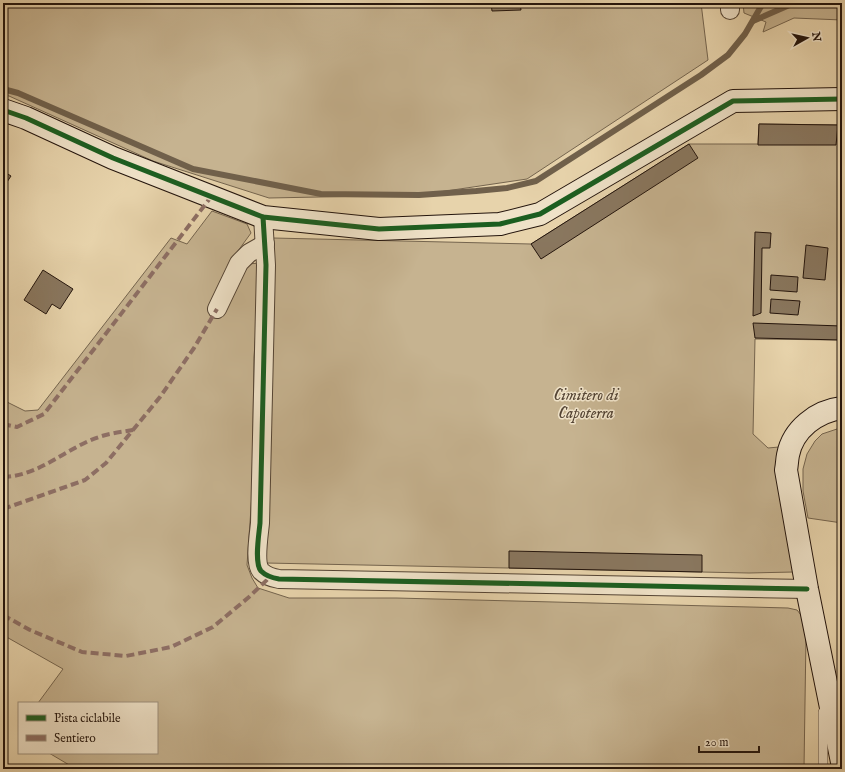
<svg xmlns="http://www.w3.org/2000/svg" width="845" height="772" font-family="'IM FELL English',serif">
<rect width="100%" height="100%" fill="#e7d3ab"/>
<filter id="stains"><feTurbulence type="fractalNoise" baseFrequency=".005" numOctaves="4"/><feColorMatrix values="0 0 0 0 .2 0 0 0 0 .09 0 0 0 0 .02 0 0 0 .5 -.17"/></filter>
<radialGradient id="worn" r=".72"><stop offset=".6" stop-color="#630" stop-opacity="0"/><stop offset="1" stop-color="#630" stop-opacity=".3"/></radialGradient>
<!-- green -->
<g fill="#c6b390" stroke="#74644e">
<polygon points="3,3 701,3 708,60 527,179 419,195 269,198 153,161 9,96 3,95"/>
<polygon points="743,3 842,3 842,20 794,18 763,32 766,22 744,13"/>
<polygon points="759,124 842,125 842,399 840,399 840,340 755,339 753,434 768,448 779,447 794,572 749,573 266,563 273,238 531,244 689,144 758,144"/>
<polygon points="212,211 247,224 251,233 235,255 247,264 261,263 254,357 252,494 247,565 252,578 258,588 289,598 396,598 750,607 788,608 797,610 805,620 806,636 804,769 76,769 49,753 157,753 157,703 38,703 63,669 3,635 3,400 25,411 38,410 171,238 187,244"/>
<polygon points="837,429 842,429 842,523 808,518 803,491 803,469 807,454 815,441 822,434"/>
</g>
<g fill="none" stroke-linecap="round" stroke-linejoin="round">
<!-- stream -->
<g stroke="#70604b" stroke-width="6">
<polyline points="753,21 794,3"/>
<polyline points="3,89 18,93 193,169 321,194 419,195 476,191 507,188 536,181 701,75 728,55 745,34 763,3"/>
</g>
</g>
<!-- building -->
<g fill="#89775f" stroke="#23140c">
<polygon points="491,3 520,3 521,10 492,11"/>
<polygon points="759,124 838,125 836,145 758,145"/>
<polygon points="689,144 698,158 541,259 531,244"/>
<polygon points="3,171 11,176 3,188"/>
<polygon points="755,232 771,233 770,248 762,248 761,313 753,316"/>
<polygon points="806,245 828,248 825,280 803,278"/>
<polygon points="43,270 73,289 60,309 52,304 46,314 24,300"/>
<polygon points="771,275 798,277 797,292 770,290"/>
<polygon points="771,299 800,301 798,315 770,313"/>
<polygon points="753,323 842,326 842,340 755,338"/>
<polygon points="509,551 702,555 702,572 509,568"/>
</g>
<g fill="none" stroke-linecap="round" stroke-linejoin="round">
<!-- lane casing -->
<g stroke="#544434" stroke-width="10">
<polyline id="lane" points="823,769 823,712"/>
</g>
<!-- street casing -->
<g stroke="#544434" stroke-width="20">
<g id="street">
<polyline points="730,3 730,10"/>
<path d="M 263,217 L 266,265 L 260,523 C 259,534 254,563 261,571 C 266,576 273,578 279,579 L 807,589"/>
<polyline points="217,309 239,263 249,253 265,244"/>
</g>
</g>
<!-- secondary casing -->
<g stroke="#23140c" stroke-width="24">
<g id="secondary">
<polyline points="3,110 26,118 113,158 263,217 379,229 500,224 540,214 733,101 842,99"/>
<path d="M 842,408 C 817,411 793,429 788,455 C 787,460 787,465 786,470 L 807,589 L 842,762"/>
</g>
</g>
<!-- lane -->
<use href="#lane" stroke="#efe2c8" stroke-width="9"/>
<!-- street -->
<use href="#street" stroke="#efe2c8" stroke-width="18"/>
<!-- secondary -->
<use href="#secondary" stroke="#efe2c8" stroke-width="22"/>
<!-- quiet -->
<g stroke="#8d6e63" stroke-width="4" stroke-dasharray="8 4" stroke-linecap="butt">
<polyline points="3,424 17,427 44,414 211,197"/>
<path d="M 3,477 C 40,476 66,448 99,437 C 110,433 122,432 133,430"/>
<polyline points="3,509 85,480 106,463 160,397 194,348 217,309"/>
<polyline points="3,615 30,630 82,652 126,656 171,647 213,627 249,597 270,577"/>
</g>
<!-- cycleway casing -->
<g stroke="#efe2c8" stroke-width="8">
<g id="cycleway">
<polyline points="3,110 26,118 113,158 263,217 379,229 500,224 540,214 733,101 842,99"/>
<path d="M 263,217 L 266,265 L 260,523 C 259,534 254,563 261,571 C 266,576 273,578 279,579 L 807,589"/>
</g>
</g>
<!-- cycleway -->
<use href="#cycleway" stroke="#1b5e20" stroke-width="5"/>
</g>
<g text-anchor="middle" stroke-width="3" stroke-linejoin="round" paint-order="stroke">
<!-- park labels -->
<g font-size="16" font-style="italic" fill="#544434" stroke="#efe2c8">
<text x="586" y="400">Cimitero di<tspan x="586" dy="18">Capoterra</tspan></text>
</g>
</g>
<!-- margin -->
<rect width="845" height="772" fill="none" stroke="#e7d3ab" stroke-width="16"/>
<rect x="4" y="4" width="837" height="764" fill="none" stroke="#23140c" stroke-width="2"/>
<rect x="8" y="8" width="829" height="756" fill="none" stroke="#23140c"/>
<!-- legend -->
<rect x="18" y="702" width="140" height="52" fill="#efe2c8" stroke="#9d907d"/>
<rect x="26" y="715" width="20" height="6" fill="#1b5e20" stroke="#9d907d"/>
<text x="54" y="722" font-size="12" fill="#23140c">Pista ciclabile</text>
<rect x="26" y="735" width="20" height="6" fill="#8d6e63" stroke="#9d907d"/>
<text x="54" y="742" font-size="12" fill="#23140c">Sentiero</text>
<!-- north arrow -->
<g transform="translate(807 38) rotate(82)" stroke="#efe2c8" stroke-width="3" paint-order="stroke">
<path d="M0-3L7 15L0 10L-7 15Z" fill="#23140c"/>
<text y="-6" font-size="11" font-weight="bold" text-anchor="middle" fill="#23140c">N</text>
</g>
<!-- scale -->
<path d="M699 746v6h60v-6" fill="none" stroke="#23140c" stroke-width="2"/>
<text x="705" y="746" font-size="12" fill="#23140c" stroke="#efe2c8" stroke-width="3" paint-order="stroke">20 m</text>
<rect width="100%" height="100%" filter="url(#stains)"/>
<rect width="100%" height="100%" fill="url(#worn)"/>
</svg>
